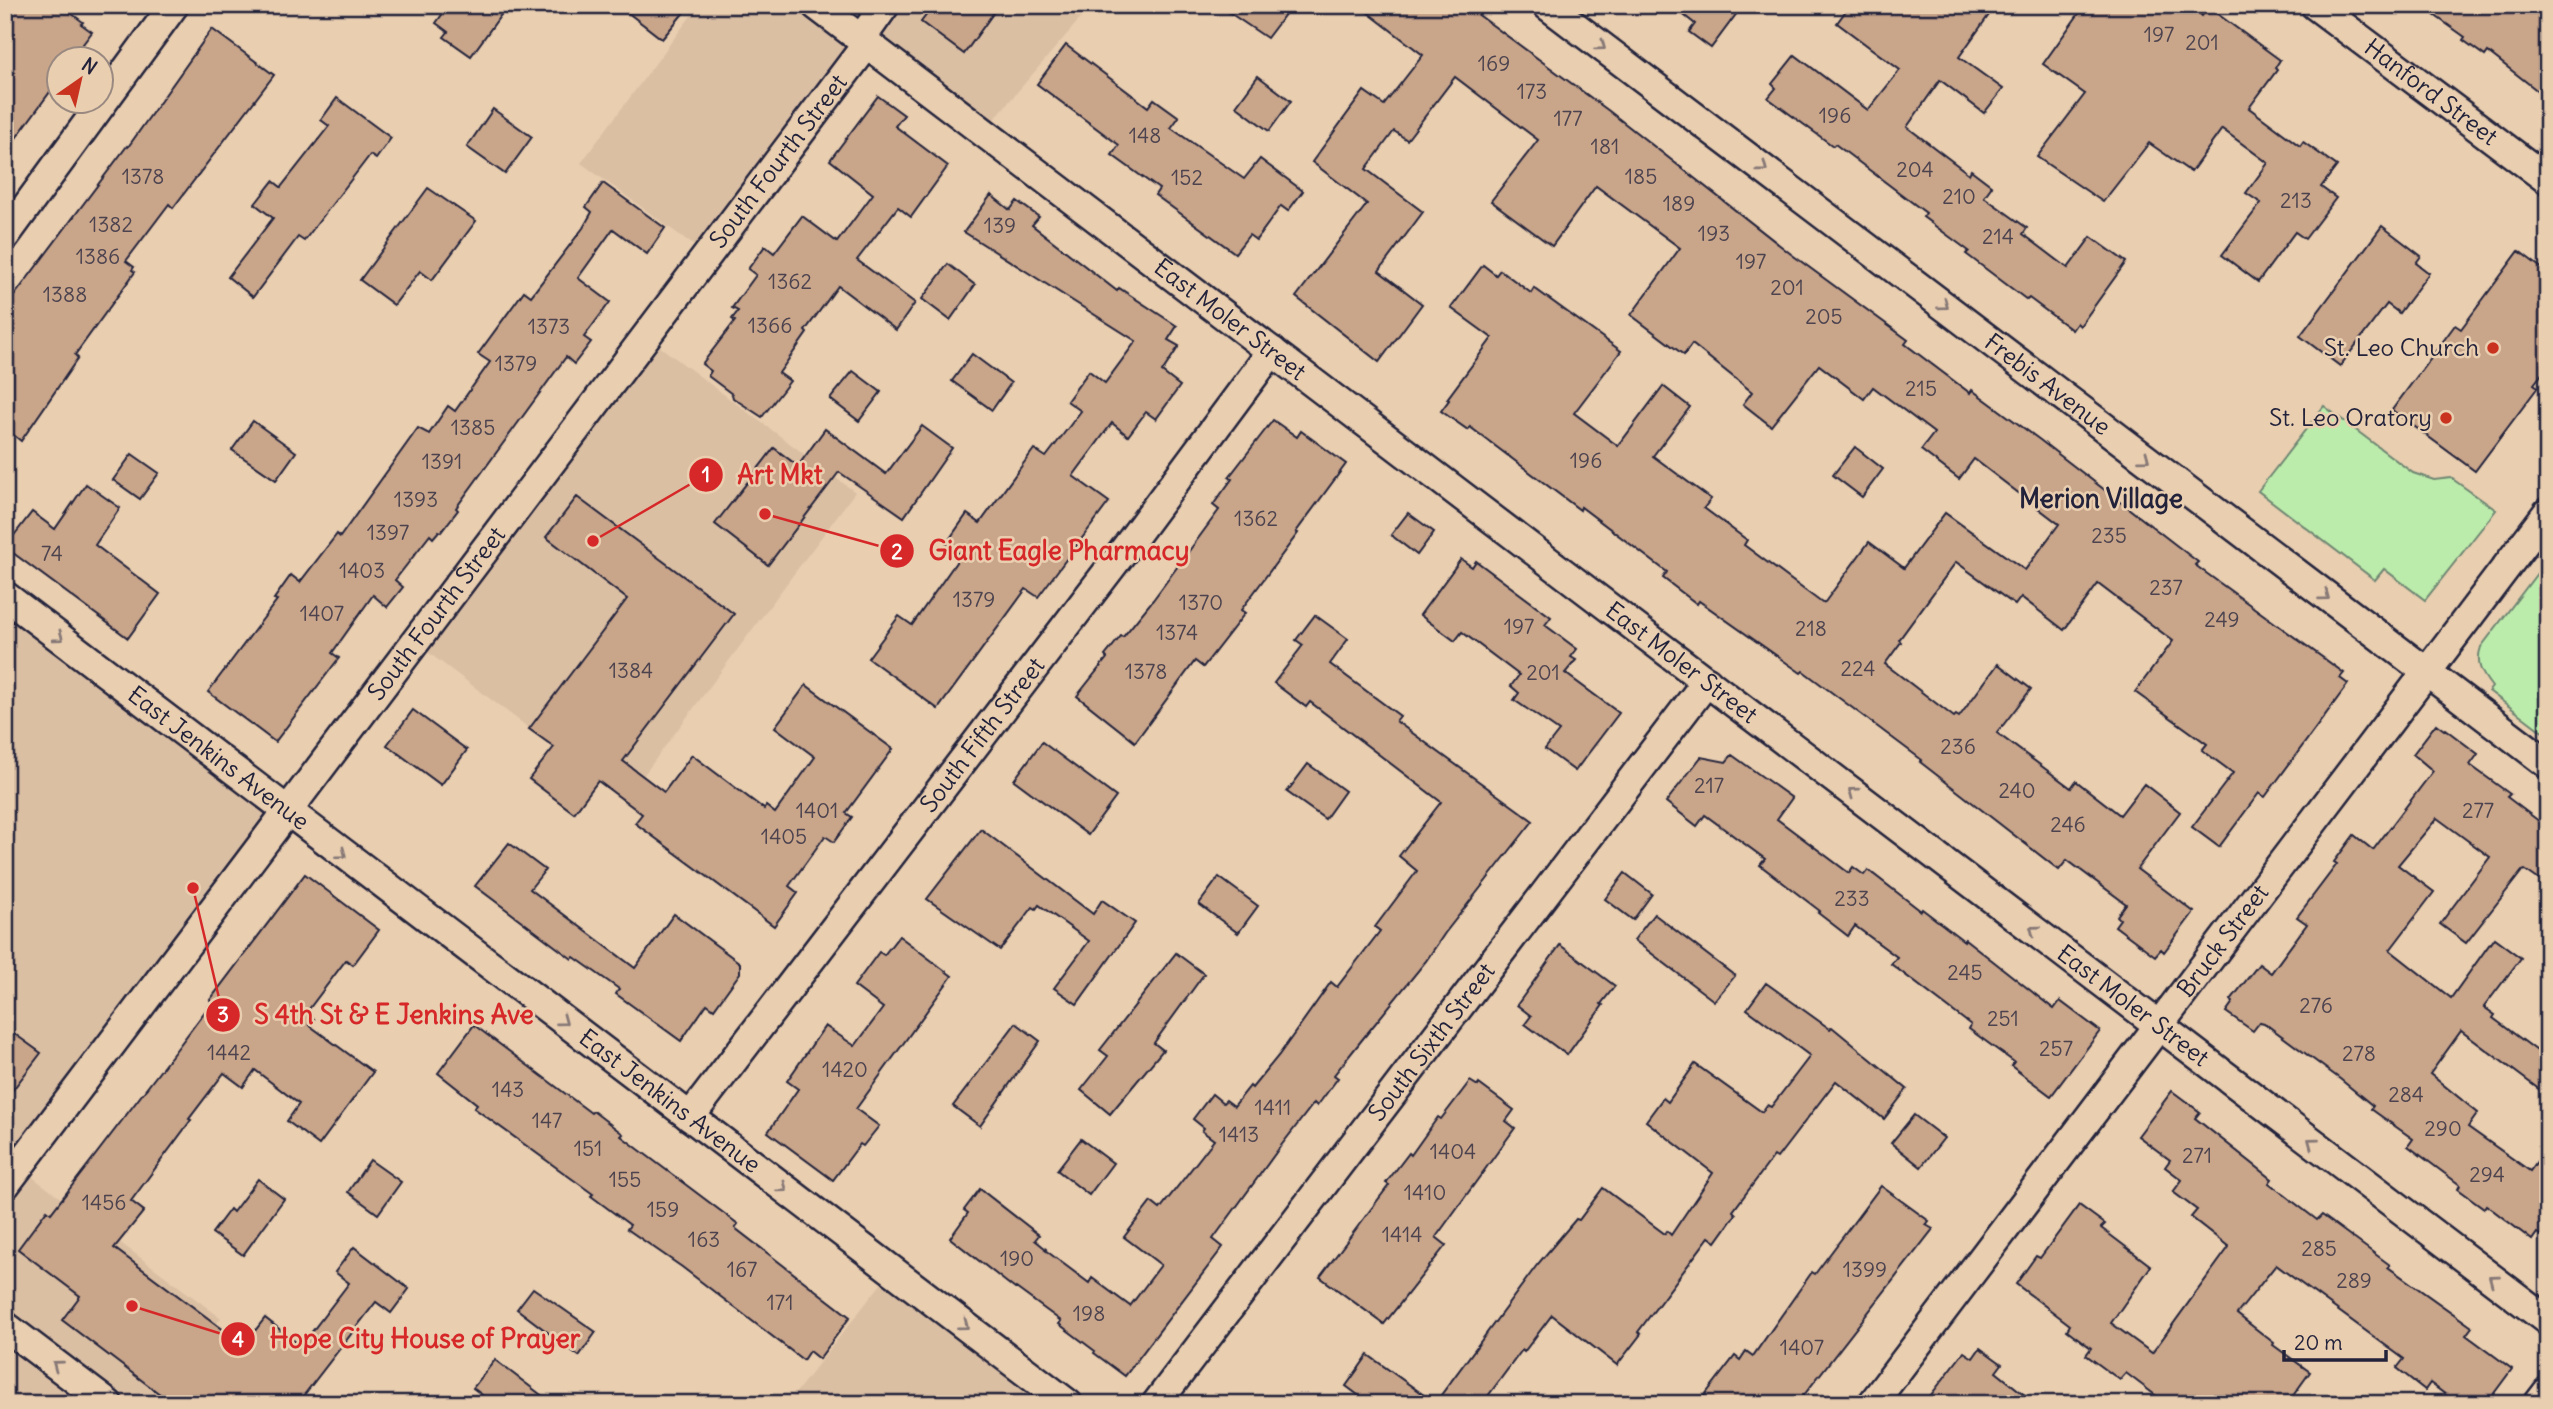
<svg xmlns="http://www.w3.org/2000/svg" width="2553" height="1409" font-family="Delius,sans-serif">
<rect width="100%" height="100%" fill="#e9ceb0"/>
<filter id="ink" filterUnits="userSpaceOnUse"><feTurbulence type="fractalNoise" baseFrequency=".0143" numOctaves="2"/><feDisplacementMap in="SourceGraphic" scale="14" xChannelSelector="R" yChannelSelector="G"/><feConvolveMatrix kernelMatrix="1 2 1 2 8 2 1 2 1" color-interpolation-filters="sRGB"/></filter>
<g filter="url(#ink)">
<!-- built -->
<g fill="#dbbfa3">
<polygon points="699,5 1092,5 989,125 871,36 707,255 581,163"/>
<polygon points="651,340 855,492 625,800 421,647"/>
<polygon points="5,592 280,804 19,1167 221,1318 154,1404 5,1404"/>
<polygon points="899,1261 1083,1404 787,1404"/>
</g>
<!-- green -->
<g fill="#bcecab" stroke="#6f8773" stroke-width="2">
<polygon points="2324,406 2413,473 2434,480 2451,478 2496,510 2425,600 2384,569 2375,580 2258,491"/>
<path d="M 2548,559 L 2548,736 L 2489,691 L 2492,687 C 2482,674 2475,664 2481,647 Z"/>
</g>
<!-- building -->
<g fill="#c9a58a" stroke="#22223b" stroke-width="2">
<polygon points="5,5 60,5 83,22 81,24 92,32 71,60 60,60 60,76 54,84 55,85 5,153"/>
<polygon points="449,5 508,5 471,56 444,37 448,32 436,23"/>
<polygon points="618,5 690,5 662,39"/>
<polygon points="934,5 999,5 964,54 921,22"/>
<polygon points="1218,5 1292,5 1267,38"/>
<polygon points="1358,5 1465,5 1609,111 1791,254 1908,340 1905,344 1970,393 1972,390 2040,440 2198,562 2195,565 2344,673 2340,678 2348,684 2265,797 2259,793 2219,847 2192,827 2233,773 2202,750 2207,744 2135,692 2173,641 2098,584 2064,630 2021,597 2015,605 1956,562 1899,640 1901,642 1885,664 1954,717 1956,715 1959,717 1998,664 2031,689 1997,733 2071,788 2076,781 2120,815 2144,784 2180,812 2137,869 2194,912 2164,952 2161,949 2155,956 2115,926 2120,919 2117,916 2126,904 2067,860 2059,870 1920,762 1922,760 1803,671 1801,673 1699,601 1697,604 1663,578 1667,572 1581,507 1580,510 1470,427 1468,430 1441,411 1449,400 1447,399 1492,338 1451,308 1483,265 1496,275 1500,270 1531,293 1534,288 1621,351 1574,413 1618,446 1663,386 1690,407 1653,456 1711,499 1704,508 1747,540 1744,545 1822,603 1825,602 1869,542 1904,568 1945,513 2025,570 2059,524 1974,459 1959,479 1921,450 1934,433 1873,387 1864,399 1819,365 1771,426 1743,404 1752,392 1692,344 1684,355 1631,315 1680,248 1596,186 1552,246 1491,201 1538,140 1455,77 1407,140 1394,131 1366,169 1423,212 1379,271 1422,304 1379,362 1296,297 1367,204 1312,162 1364,91 1384,105 1423,55"/>
<polygon points="1671,5 1743,5 1711,48 1689,32 1695,24"/>
<polygon points="1850,5 1996,5 1959,57 2003,89 1984,113 1940,80 1907,127 1969,174 1971,170 1992,186 1984,197 2027,228 2023,234 2068,268 2091,237 2126,262 2080,326 2077,323 2072,330 2029,298 2027,300 1966,254 1969,251 1923,217 1926,213 1835,144 1833,146 1768,98 1776,88 1772,84 1795,55 1868,110 1900,70 1837,23"/>
<polygon points="2085,5 2191,5 2202,16 2208,7 2280,60 2275,68 2277,70 2249,108 2300,146 2303,142 2337,166 2321,187 2336,198 2305,239 2295,232 2258,282 2222,255 2261,203 2246,193 2268,163 2222,129 2191,172 2149,143 2103,202 2037,157 2085,94 2043,64"/>
<polygon points="2420,5 2532,5 2548,17 2548,99 2488,52 2485,56 2463,40 2465,37"/>
<polygon points="212,29 274,75 173,208 169,204 126,261 134,267 132,270 135,272 75,355 78,358 21,441 5,428 5,308 127,146 128,147"/>
<polygon points="1066,45 1148,107 1154,99 1179,117 1171,128 1244,179 1260,159 1303,191 1288,211 1281,206 1256,240 1249,235 1235,253 1155,195 1159,189 1112,155 1119,145 1037,84"/>
<polygon points="1258,76 1291,101 1269,131 1236,106"/>
<polygon points="878,96 904,115 895,126 948,166 911,217 898,207 857,260 915,303 896,330 838,286 805,331 807,333 779,373 790,381 762,417 733,398 732,394 708,376 711,371 702,364 735,321 732,319 738,311 732,308 756,275 748,269 765,246 774,253 802,216 837,242 873,194 830,160"/>
<polygon points="337,98 391,138 376,159 370,155 304,241 298,237 253,297 228,277 273,218 255,204 273,181 281,187 329,126 321,120"/>
<polygon points="493,109 532,137 505,174 467,147"/>
<polygon points="603,183 665,228 647,254 613,229 578,278 610,302 584,337 591,342 574,364 566,357 456,508 458,510 441,532 439,531 433,538 430,535 395,580 403,587 387,607 373,595 332,653 339,658 275,742 208,692 277,600 274,599 291,575 300,582 337,534 340,537 418,428 429,434 448,406 455,411 490,362 478,354 524,291 531,296 583,228 592,212 586,207"/>
<polygon points="428,188 476,221 432,280 420,271 394,305 360,280"/>
<polygon points="991,195 1010,210 1017,201 1039,217 1032,225 1117,291 1119,288 1177,326 1168,340 1179,346 1162,372 1180,386 1156,419 1146,412 1128,436 1112,423 1073,476 1109,502 1038,597 1026,589 938,709 868,658 899,616 912,625 961,555 946,544 967,514 980,523 1034,449 1046,457 1081,411 1067,401 1089,371 1105,383 1136,341 964,232"/>
<polygon points="2382,226 2421,256 2416,263 2429,273 2399,313 2387,304 2340,366 2300,336"/>
<polygon points="2519,251 2548,273 2548,366 2534,384 2538,387 2475,471 2392,410 2455,325 2461,329"/>
<polygon points="948,264 975,285 950,320 922,299"/>
<polygon points="972,354 1011,383 992,410 952,381"/>
<polygon points="853,371 881,392 859,421 830,399"/>
<polygon points="1273,420 1297,437 1301,431 1346,464 1296,532 1298,533 1241,610 1245,613 1203,667 1195,661 1135,742 1077,696 1107,658 1105,656 1121,636 1123,637 1153,600 1219,510 1213,505 1232,479 1229,477"/>
<polygon points="253,421 296,452 276,480 232,450"/>
<polygon points="922,426 952,448 904,517 839,472 768,565 715,524 774,448 798,466 825,429 886,474"/>
<polygon points="1855,447 1883,469 1862,497 1833,475"/>
<polygon points="132,454 159,473 140,499 113,480"/>
<polygon points="86,484 120,508 95,545 160,594 128,638 5,547 32,512 55,529"/>
<polygon points="577,497 734,614 623,761 664,792 692,755 764,809 766,806 775,813 815,757 775,727 806,685 893,749 846,813 852,817 834,842 825,836 789,886 798,893 774,926 635,823 642,814 598,781 574,813 529,779 554,747 529,729 627,599 546,537"/>
<polygon points="1408,513 1434,532 1417,555 1391,535"/>
<polygon points="1461,559 1472,567 1476,561 1551,617 1545,625 1577,649 1571,657 1576,660 1565,673 1619,713 1575,771 1545,749 1559,731 1514,700 1519,693 1511,686 1519,675 1462,632 1455,641 1420,615"/>
<polygon points="1315,615 1348,639 1330,664 1400,716 1396,721 1533,821 1445,933 1426,961 1361,1041 1334,1075 1338,1078 1317,1106 1314,1103 1280,1147 1213,1239 1223,1247 1125,1376 1094,1353 1095,1351 1059,1324 1061,1321 1016,1288 1015,1289 950,1238 968,1213 964,1210 980,1189 1039,1235 1035,1240 1046,1249 1045,1250 1089,1283 1092,1278 1130,1306 1161,1265 1124,1237 1151,1202 1160,1209 1214,1140 1202,1131 1204,1128 1193,1119 1212,1094 1223,1103 1226,1100 1234,1106 1250,1086 1252,1088 1279,1055 1331,982 1337,987 1380,931 1375,927 1417,871 1399,856 1441,802 1310,702 1306,707 1274,683 1303,645 1296,640"/>
<polygon points="413,710 467,750 441,785 387,745"/>
<polygon points="2436,724 2444,730 2445,729 2478,754 2470,765 2510,794 2507,797 2548,828 2548,886 2525,870 2522,871 2466,943 2440,924 2490,857 2437,818 2398,865 2434,892 2390,950 2451,998 2494,938 2521,958 2484,1007 2495,1015 2493,1018 2548,1059 2548,1096 2461,1031 2430,1074 2478,1113 2468,1127 2530,1171 2548,1146 2548,1241 2537,1233 2532,1240 2486,1205 2484,1208 2458,1189 2460,1185 2408,1146 2413,1139 2371,1109 2373,1106 2340,1079 2264,1023 2260,1022 2253,1031 2226,1012 2233,1002 2231,1000 2259,964 2271,973 2307,924 2297,917 2337,864 2334,862 2354,835 2373,850 2433,771 2413,754"/>
<polygon points="1042,742 1116,797 1088,835 1014,780"/>
<polygon points="1732,755 1792,798 1777,819 1849,873 1853,867 1864,875 1868,870 1921,911 1922,909 1964,941 1965,939 2054,1009 2060,1001 2100,1031 2051,1096 2011,1066 2014,1062 1969,1029 1971,1025 1891,964 1897,957 1855,926 1848,936 1818,913 1820,911 1760,865 1765,859 1705,815 1697,826 1666,802 1701,757 1726,762"/>
<polygon points="1308,764 1345,791 1325,819 1287,792"/>
<polygon points="981,829 1093,914 1102,900 1135,923 1077,1004 1054,988 1089,941 1039,905 1036,909 1033,907 1000,950 927,899"/>
<polygon points="509,843 545,870 530,889 635,968 674,914 740,963 740,973 714,1009 707,1004 681,1041 616,994 619,989 574,957 572,959 475,886"/>
<polygon points="1625,873 1652,894 1633,920 1605,899"/>
<polygon points="305,874 379,930 353,965 346,960 306,1013 314,1019 309,1025 373,1072 319,1145 287,1121 299,1104 255,1070 243,1087 224,1073 189,1119 191,1120 131,1201 144,1211 114,1248 244,1345 265,1318 301,1346 349,1283 335,1272 354,1247 409,1289 391,1313 376,1302 297,1404 173,1404 62,1320 80,1296 18,1249 47,1210 51,1213 176,1050 212,1002 210,1000"/>
<polygon points="1219,877 1258,906 1238,933 1199,904"/>
<polygon points="1654,914 1735,976 1714,1001 1634,940"/>
<polygon points="899,936 952,976 856,1109 879,1126 863,1146 860,1144 833,1180 768,1132 798,1089 787,1081 825,1026 855,1046 883,1008 854,986 879,952 884,955"/>
<polygon points="1560,945 1615,986 1601,1004 1603,1005 1567,1055 1525,1024 1531,1016 1517,1005"/>
<polygon points="1176,953 1204,974 1154,1043 1163,1050 1110,1114 1081,1090 1108,1056 1100,1050"/>
<polygon points="1766,983 1830,1029 1832,1027 1907,1089 1884,1119 1836,1081 1777,1158 1774,1156 1733,1211 1736,1214 1716,1242 1709,1237 1638,1332 1641,1334 1617,1365 1552,1315 1524,1352 1522,1350 1482,1404 1370,1404 1346,1386 1368,1355 1435,1403 1537,1265 1576,1219 1579,1220 1603,1188 1665,1234 1667,1231 1671,1235 1713,1173 1646,1121 1663,1098 1668,1102 1695,1064 1762,1112 1767,1105 1771,1107 1810,1056 1747,1009"/>
<polygon points="1016,1023 1040,1041 980,1126 953,1106"/>
<polygon points="474,1025 591,1113 593,1111 623,1134 621,1136 738,1224 735,1228 850,1317 819,1359 809,1351 803,1360 682,1267 627,1229 630,1225 591,1196 593,1194 474,1108 477,1104 438,1073"/>
<polygon points="5,1027 41,1053 5,1100"/>
<polygon points="1470,1081 1478,1086 1479,1084 1514,1110 1506,1121 1515,1128 1436,1237 1446,1245 1384,1324 1320,1277 1389,1185 1386,1183 1409,1153 1411,1155 1438,1117 1441,1119"/>
<polygon points="2172,1091 2200,1112 2195,1118 2272,1179 2269,1183 2317,1220 2322,1215 2390,1265 2388,1267 2472,1327 2466,1335 2512,1369 2486,1404 2458,1404 2430,1383 2425,1390 2397,1368 2404,1359 2276,1265 2237,1314 2274,1343 2273,1345 2310,1372 2287,1404 2167,1404 2126,1373 2120,1380 2086,1355 2091,1348 2067,1330 2070,1325 2016,1284 2036,1256 2040,1258 2079,1205 2105,1224 2101,1228 2151,1266 2111,1323 2152,1353 2229,1247 2191,1217 2197,1210 2173,1192 2182,1180 2165,1167 2170,1160 2138,1136"/>
<polygon points="1914,1115 1944,1138 1921,1167 1891,1143"/>
<polygon points="1081,1139 1113,1163 1089,1195 1057,1170"/>
<polygon points="370,1160 401,1182 378,1214 348,1192"/>
<polygon points="258,1179 284,1199 243,1255 212,1233 230,1209 233,1212"/>
<polygon points="1881,1186 1929,1221 1926,1225 1933,1229 1797,1404 1698,1404 1735,1356 1740,1360 1746,1351 1753,1356 1812,1272 1815,1274"/>
<polygon points="533,1288 596,1332 579,1356 517,1309"/>
<polygon points="1980,1348 2002,1364 1996,1372 2036,1404 1924,1404 1964,1352 1973,1358"/>
<polygon points="495,1360 553,1404 494,1404 473,1388"/>
</g>
<g fill="none" stroke-linecap="round" stroke-linejoin="round">
<!-- minor casing -->
<g stroke="#22223b" stroke-width="33">
<g id="minor">
<path id="s1" d="M 816,5 L 2548,1321"/>
<path id="s2" d="M 1547,5 L 2548,764"/>
<path id="s3" d="M 2315,5 L 2548,180"/>
<polyline points="861,39 885,5"/>
<polyline points="5,236 174,5"/>
<path id="s4" d="M 5,596 L 1068,1404"/>
<path id="s5" d="M 690,1117 L 1128,545 L 1272,351"/>
<path id="s6" d="M 5,1185 L 867,44"/>
<polyline points="5,1326 108,1404"/>
<path id="s7" d="M 1156,1404 L 1707,681"/>
<path id="s8" d="M 1872,1404 L 2548,512"/>
<polyline points="2538,1404 2548,1391"/>
</g>
</g>
<!-- minor -->
<use href="#minor" stroke="#e9ceb0" stroke-width="28"/>
</g>
<!-- one-way arrows -->
<defs><path id="oneway-chevron" d="M-2-3.5L2.5 0L-2 3.5" fill="none" stroke-width="1.6" stroke-linecap="round" stroke-linejoin="round" transform="scale(1.75)"/></defs>
<g stroke="#867876">
<use href="#oneway-chevron" transform="translate(1601 46) rotate(37)"/>
<use href="#oneway-chevron" transform="translate(1763 168) rotate(37)"/>
<use href="#oneway-chevron" transform="translate(1944 305) rotate(37)"/>
<use href="#oneway-chevron" transform="translate(2145 458) rotate(37)"/>
<use href="#oneway-chevron" transform="translate(2325 596) rotate(37)"/>
<use href="#oneway-chevron" transform="translate(59 637) rotate(37)"/>
<use href="#oneway-chevron" transform="translate(1853 792) rotate(-143)"/>
<use href="#oneway-chevron" transform="translate(342 854) rotate(37)"/>
<use href="#oneway-chevron" transform="translate(2034 930) rotate(-143)"/>
<use href="#oneway-chevron" transform="translate(563 1021) rotate(37)"/>
<use href="#oneway-chevron" transform="translate(2312 1142) rotate(-143)"/>
<use href="#oneway-chevron" transform="translate(783 1188) rotate(37)"/>
<use href="#oneway-chevron" transform="translate(2493 1279) rotate(-143)"/>
<use href="#oneway-chevron" transform="translate(964 1325) rotate(37)"/>
<use href="#oneway-chevron" transform="translate(57 1365) rotate(-143)"/>
</g>
</g>
<!-- markers -->
<g fill="#c8321e" stroke="#e9ceb0" stroke-width="2.5">
<circle cx="2493" cy="348" r="7"/>
<circle cx="2446" cy="418" r="7"/>
</g>
<g text-anchor="middle" stroke-width="5" stroke-linejoin="round" paint-order="stroke">
<!-- number labels -->
<g font-size="21" fill="#4c434f">
<text x="2159" y="42">197</text>
<text x="2202" y="50">201</text>
<text x="1494" y="71">169</text>
<text x="1532" y="99">173</text>
<text x="1835" y="123">196</text>
<text x="1568" y="126">177</text>
<text x="1145" y="143">148</text>
<text x="1605" y="154">181</text>
<text x="1915" y="177">204</text>
<text x="143" y="184">1378</text>
<text x="1641" y="184">185</text>
<text x="1187" y="185">152</text>
<text x="1959" y="204">210</text>
<text x="2296" y="208">213</text>
<text x="1679" y="211">189</text>
<text x="111" y="232">1382</text>
<text x="1000" y="233">139</text>
<text x="1714" y="241">193</text>
<text x="1998" y="244">214</text>
<text x="98" y="264">1386</text>
<text x="1751" y="269">197</text>
<text x="790" y="289">1362</text>
<text x="1787" y="295">201</text>
<text x="65" y="302">1388</text>
<text x="1824" y="324">205</text>
<text x="770" y="333">1366</text>
<text x="549" y="334">1373</text>
<text x="516" y="371">1379</text>
<text x="1921" y="396">215</text>
<text x="473" y="435">1385</text>
<text x="1586" y="468">196</text>
<text x="442" y="469">1391</text>
<text x="416" y="507">1393</text>
<text x="1256" y="526">1362</text>
<text x="388" y="540">1397</text>
<text x="2109" y="543">235</text>
<text x="52" y="561">74</text>
<text x="362" y="578">1403</text>
<text x="2166" y="595">237</text>
<text x="974" y="607">1379</text>
<text x="1201" y="610">1370</text>
<text x="322" y="621">1407</text>
<text x="2222" y="627">249</text>
<text x="1519" y="634">197</text>
<text x="1811" y="636">218</text>
<text x="1177" y="640">1374</text>
<text x="1858" y="676">224</text>
<text x="631" y="678">1384</text>
<text x="1146" y="679">1378</text>
<text x="1543" y="680">201</text>
<text x="1958" y="754">236</text>
<text x="1709" y="793">217</text>
<text x="2017" y="798">240</text>
<text x="817" y="818">1401</text>
<text x="2478" y="818">277</text>
<text x="2068" y="832">246</text>
<text x="784" y="844">1405</text>
<text x="1852" y="906">233</text>
<text x="1965" y="980">245</text>
<text x="2316" y="1013">276</text>
<text x="2003" y="1026">251</text>
<text x="2056" y="1056">257</text>
<text x="229" y="1060">1442</text>
<text x="2359" y="1061">278</text>
<text x="845" y="1077">1420</text>
<text x="508" y="1097">143</text>
<text x="2406" y="1102">284</text>
<text x="1273" y="1115">1411</text>
<text x="547" y="1128">147</text>
<text x="2443" y="1136">290</text>
<text x="1239" y="1142">1413</text>
<text x="588" y="1156">151</text>
<text x="1453" y="1159">1404</text>
<text x="2197" y="1163">271</text>
<text x="2487" y="1182">294</text>
<text x="625" y="1187">155</text>
<text x="1425" y="1200">1410</text>
<text x="104" y="1210">1456</text>
<text x="663" y="1217">159</text>
<text x="1402" y="1242">1414</text>
<text x="704" y="1247">163</text>
<text x="2319" y="1256">285</text>
<text x="1017" y="1266">190</text>
<text x="742" y="1277">167</text>
<text x="1865" y="1277">1399</text>
<text x="2354" y="1288">289</text>
<text x="780" y="1310">171</text>
<text x="1089" y="1321">198</text>
<text x="1802" y="1355">1407</text>
</g>
<!-- street labels -->
<g font-size="24" fill="#22223b" stroke="#e9ceb0">
<text dy="8" stroke="none"><textPath href="#s3" startOffset="145">Hanford Street</textPath></text>
<text dy="8" stroke="none"><textPath href="#s6" startOffset="1283">South Fourth Street</textPath></text>
<text dy="8" stroke="none"><textPath href="#s1" startOffset="520">East Moler Street</textPath></text>
<text dy="8" stroke="none"><textPath href="#s2" startOffset="628">Frebis Avenue</textPath></text>
<text dy="8" stroke="none"><textPath href="#s6" startOffset="716">South Fourth Street</textPath></text>
<text dy="8" stroke="none"><textPath href="#s1" startOffset="1087">East Moler Street</textPath></text>
<text dy="8" stroke="none"><textPath href="#s5" startOffset="481">South Fifth Street</textPath></text>
<text dy="8" stroke="none"><textPath href="#s4" startOffset="268">East Jenkins Avenue</textPath></text>
<text dy="8" stroke="none"><textPath href="#s8" startOffset="581">Bruck Street</textPath></text>
<text dy="8" stroke="none"><textPath href="#s1" startOffset="1654">East Moler Street</textPath></text>
<text dy="8" stroke="none"><textPath href="#s7" startOffset="455">South Sixth Street</textPath></text>
<text dy="8" stroke="none"><textPath href="#s4" startOffset="835">East Jenkins Avenue</textPath></text>
</g>
<!-- poi labels -->
<g font-size="24" fill="#22223b" stroke="#e9ceb0" text-anchor="end">
<text x="2479" y="356">St. Leo Church</text>
<text x="2432" y="426">St. Leo Oratory</text>
</g>
<!-- neighbourhood labels -->
<g font-size="26" font-weight="bold" fill="#22223b" stroke="#e9ceb0">
<text x="2101" y="508">Merion Village</text>
</g>
</g>
<!-- callouts -->
<path fill="none" stroke="#d62828" stroke-width="2.5" d="M593 541L706 475M765 514L897 551M193 888L223 1015M132 1306L238 1339"/>
<g fill="#d62828" stroke="#e9ceb0" stroke-width="2.5">
<circle cx="593" cy="541" r="7"/>
<circle cx="765" cy="514" r="7"/>
<circle cx="193" cy="888" r="7"/>
<circle cx="132" cy="1306" r="7"/>
<circle cx="706" cy="475" r="18"/>
<circle cx="897" cy="551" r="18"/>
<circle cx="223" cy="1015" r="18"/>
<circle cx="238" cy="1339" r="18"/>
</g>
<g font-size="21" text-anchor="middle" font-weight="bold" fill="#fff">
<text x="706" y="482">1</text>
<text x="897" y="559">2</text>
<text x="223" y="1022">3</text>
<text x="238" y="1347">4</text>
</g>
<g font-size="26" text-anchor="middle" font-weight="bold" fill="#d62828" stroke="#e9ceb0" stroke-width="5" stroke-linejoin="round" paint-order="stroke">
<text x="780" y="484">Art Mkt</text>
<text x="1059" y="560">Giant Eagle Pharmacy</text>
<text x="394" y="1024">S 4th St &amp; E Jenkins Ave</text>
<text x="425" y="1348">Hope City House of Prayer</text>
</g>
<!-- margin -->
<rect width="2553" height="1409" fill="none" stroke="#e9ceb0" stroke-width="28"/>
<rect x="14" y="14" width="2525" height="1381" fill="none" stroke="#22223b" stroke-width="2.5" filter="url(#ink)"/>
<!-- north arrow -->
<g transform="translate(80 80) rotate(34)"><circle r="33" fill="#e9ceb0" stroke="#998981" stroke-width="2"/>
<path d="M0-5L12 26L0 18L-12 26Z" fill="#c8321e"/>
<text y="-10" font-size="19" font-weight="bold" text-anchor="middle" fill="#22223b">N</text>
</g>
<!-- scale -->
<path d="M2284 1350v10h102v-10" fill="none" stroke="#22223b" stroke-width="3.5"/>
<text x="2294" y="1350" font-size="21" fill="#22223b" stroke="#e9ceb0" stroke-width="5" paint-order="stroke">20 m</text>
</svg>
